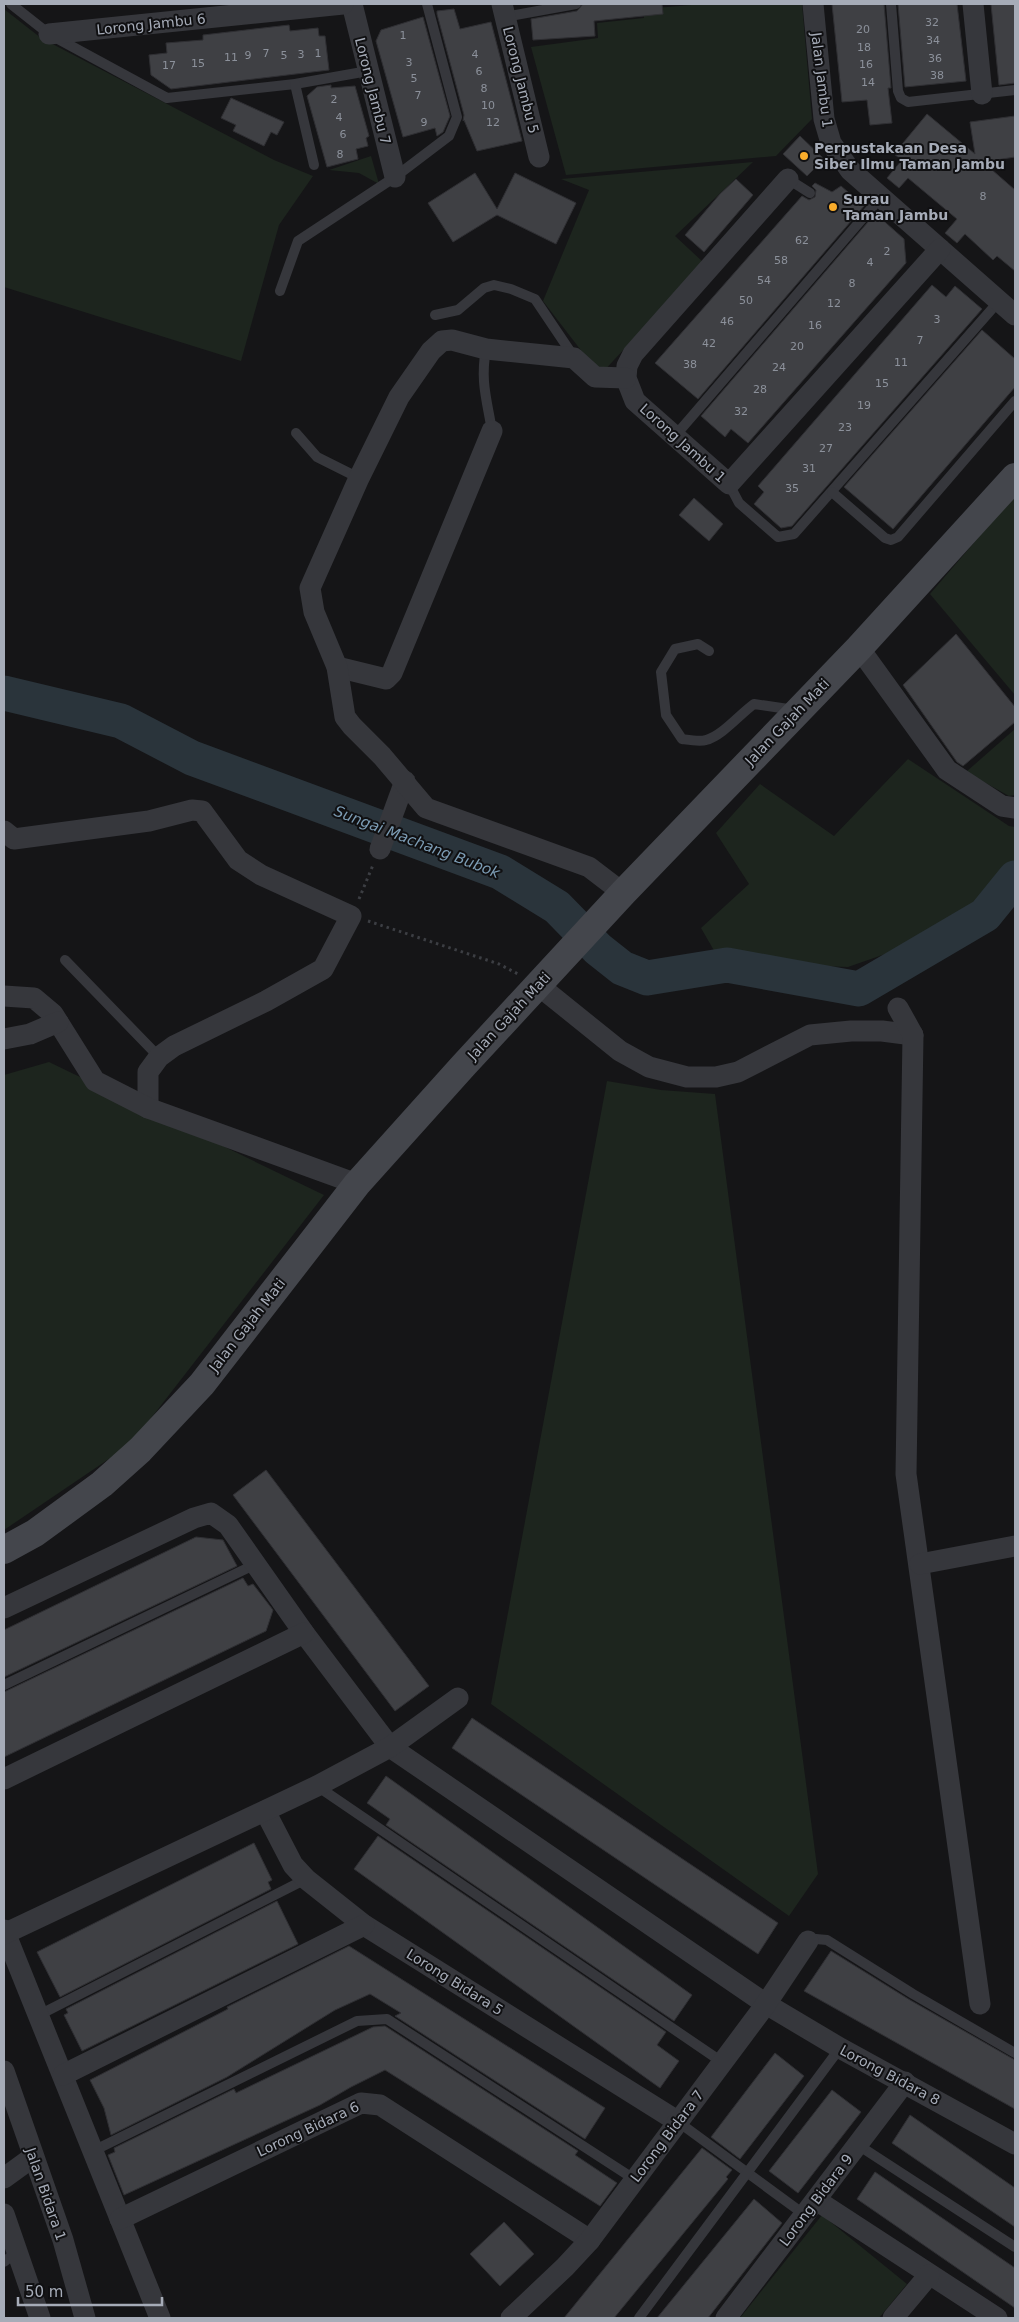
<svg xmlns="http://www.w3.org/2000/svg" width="1019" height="2322" font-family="'DejaVu Sans',sans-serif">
<rect width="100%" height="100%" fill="#151517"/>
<!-- green -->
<g fill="#1d251e">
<polygon points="703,4 802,4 812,119 776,156 566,175 531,47 598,38 597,23 644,18 643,9"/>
<polygon points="4,9 41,38 274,160 313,176 279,225 241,361 4,287"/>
<polygon points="371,156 379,184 359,173 329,170"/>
<polygon points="753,162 675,236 704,263 600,375 543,301 589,190 561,179"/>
<polygon points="1015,495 1015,695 930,594"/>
<polygon points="1015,729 1015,795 1009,796 966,772"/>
<polygon points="908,759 1009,826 1015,827 1015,859 972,909 891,952 848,967 788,965 716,954 701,928 749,884 716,833 760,784 834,836"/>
<polygon points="49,1062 324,1195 131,1444 4,1530 4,1075"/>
<polygon points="607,1081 661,1090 715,1094 818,1874 789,1916 491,1704"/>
<polygon points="822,2215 907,2284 879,2318 740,2318"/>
</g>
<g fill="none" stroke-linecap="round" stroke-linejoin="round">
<!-- river -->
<polyline stroke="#2a343b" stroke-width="35" points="4,693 121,721 192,758 500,872 557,907 598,949 622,968 647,978 727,965 859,989 985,915 1015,878"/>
</g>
<!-- building -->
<g fill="#3f4044" stroke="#2f2f33">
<polygon points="583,4 662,4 663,14 594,21 595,36 533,40 531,19 577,11"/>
<polygon points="832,4 884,4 891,88 888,88 892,123 870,125 867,100 842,102"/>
<polygon points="898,4 957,4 966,81 905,87"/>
<polygon points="991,4 1015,4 1015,83 999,85"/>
<polygon points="454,9 460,29 491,22 522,141 477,151 464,120 463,121 464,115 437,14 437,11"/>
<polygon points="423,17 450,116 443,132 437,136 435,128 403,137 376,41 381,30"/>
<polygon points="289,25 290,31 318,28 319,36 325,36 329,70 171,89 151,75 149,55 167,53 166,43 203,40 203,35"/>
<polygon points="331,85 331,88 355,86 369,136 366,138 368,146 356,149 358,159 327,167 307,96 317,87"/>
<polygon points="231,98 284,122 277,135 271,132 264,146 233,131 236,125 221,118"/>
<polygon points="927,114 975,154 970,122 1015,116 1015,157 983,162 1015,190 1015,271 997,256 993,260 965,234 957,243 945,233 957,219 908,178 899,188 887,178 902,160 894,154"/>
<polygon points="800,136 824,159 807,176 783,154"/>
<polygon points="475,173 497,209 515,173 576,203 556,244 497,215 453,242 428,203"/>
<polygon points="736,179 753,195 704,252 685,235 720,194"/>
<polygon points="815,183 832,192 841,186 864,206 698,399 655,363 802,196 809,200 815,197 816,190 812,186"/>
<polygon points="874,215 877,215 904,239 906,263 748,443 731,429 725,437 701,416"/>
<polygon points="932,285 946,297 955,286 982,309 792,526 781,528 754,504 764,492 758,486"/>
<polygon points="982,330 1015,359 1015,387 893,529 844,487"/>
<polygon points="694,498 723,524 709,541 679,515"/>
<polygon points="956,634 1015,707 1015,722 963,766 957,762 903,685"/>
<polygon points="266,1470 429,1686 395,1711 233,1495"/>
<polygon points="196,1537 223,1540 237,1566 4,1677 4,1630"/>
<polygon points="243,1578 248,1586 253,1584 273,1610 266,1631 4,1757 4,1692"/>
<polygon points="472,1718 778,1923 758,1954 452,1748"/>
<polygon points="386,1776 692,1995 674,2021 386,1825 390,1819 367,1803"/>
<polygon points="378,1836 666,2032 657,2045 679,2061 660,2088 354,1869"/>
<polygon points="254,1843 272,1880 268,1882 271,1889 60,1997 37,1952"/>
<polygon points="277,1901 298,1944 82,2051 64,2015 68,2013 66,2009"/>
<polygon points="349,1946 605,2108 585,2139 395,2016 401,2013 370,1994 335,2010 227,2077 111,2135 104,2108 90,2080 228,2009 227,2007"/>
<polygon points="831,1951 910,2000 1015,2060 1015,2109 804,1991"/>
<polygon points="385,2026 578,2151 575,2155 617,2183 600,2206 385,2070 351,2087 320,2105 124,2195 108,2155 115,2152 114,2148 234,2089 236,2093 373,2027"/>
<polygon points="775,2053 804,2076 740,2159 711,2137"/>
<polygon points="832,2090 861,2112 798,2193 769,2171"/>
<polygon points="910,2115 1015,2188 1015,2227 892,2143"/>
<polygon points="702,2148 732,2170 726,2177 728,2179 614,2318 564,2318"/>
<polygon points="875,2172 1015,2268 1015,2308 857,2199"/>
<polygon points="754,2199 782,2223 708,2318 657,2318"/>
<polygon points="504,2222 534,2254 500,2286 470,2254"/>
</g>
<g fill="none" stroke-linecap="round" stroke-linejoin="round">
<!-- path -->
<g stroke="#3c3e43" stroke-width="3" stroke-dasharray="2.5 4" stroke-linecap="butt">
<polyline points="359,899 373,865"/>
<polyline points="368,921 499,964 518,974"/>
</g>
<!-- lane -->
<g stroke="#36373c" stroke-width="10">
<polyline points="11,4 49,34 167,98 295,84 368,71"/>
<polyline points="891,4 898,91 901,98 908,102 1015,90"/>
<polyline points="505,17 576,4"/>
<polyline points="295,84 314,165"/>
<polyline points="788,179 810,193"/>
<polyline points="280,291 298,241 395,177 449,136 457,117 427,4"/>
<polyline points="435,315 458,310 484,288 494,285 511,289 535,299 574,357"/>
<path d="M 486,349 C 480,381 487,400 492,431"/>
<polyline points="296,433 317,457 359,478"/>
<polyline points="675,436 881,197"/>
<polyline points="729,484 739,503 778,537 794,534 999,301"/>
<polyline points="832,492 885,538 891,540 898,537 1015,401"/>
<path d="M 709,651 L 698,644 L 675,649 L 661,672 L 666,715 L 682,739 C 689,740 700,742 706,740 C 722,736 740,714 754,704 L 795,710"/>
<polyline points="65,960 159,1057"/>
<polyline points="4,1685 256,1564"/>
<polyline points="317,1786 722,2062"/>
<polyline points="808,1941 816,1939 827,1940 913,1994 1015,2053"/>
<polyline points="39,2015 306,1879"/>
<polyline points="677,2121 805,2215"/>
<polyline points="858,2145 1015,2247"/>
<polyline points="93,2151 357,2021 387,2019 634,2179"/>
<polyline points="4,2262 16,2252"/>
<polyline points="639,2318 840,2048"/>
</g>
<!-- street -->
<g stroke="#36373c" stroke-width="21">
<polyline points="352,4 395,177"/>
<polyline points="502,4 539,157"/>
<polyline points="813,4 824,119 831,143 850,170 1015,315"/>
<polyline points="973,4 982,94"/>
<polyline points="49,34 343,4"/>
<polyline points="788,179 633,354 627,366 626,378 635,401 729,484 940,249"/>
<polyline points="859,648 947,770 1002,806 1015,808"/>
<polyline points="337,667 386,679 392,673 492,431"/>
<polyline points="4,831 14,839 149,821 192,810 202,811 238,860 261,875 351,916 323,969 266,1001 174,1046 159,1057 148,1072 148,1108"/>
<polyline points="380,849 405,781"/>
<polyline points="623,893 589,867 426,808 382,756 352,726 345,717 337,667 314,612 310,588 359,478 399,397 431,351 442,341 452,340 486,349 574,358 595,377 626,378"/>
<polyline points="538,985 620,1051 649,1067 687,1077 716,1077 738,1072 810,1035 851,1031 882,1031 913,1035"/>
<polyline points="4,996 34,998 53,1014 95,1081 148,1108 357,1184"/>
<polyline points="898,1008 913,1035 906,1474 980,2004"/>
<polyline points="4,1039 30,1034 58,1022"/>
<polyline points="920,1564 1015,1546"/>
<polyline points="4,1608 194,1518 211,1513 228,1525 304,1633 390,1747 766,2004 840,2048 1015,2144"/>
<polyline points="4,1779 304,1633"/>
<polyline points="265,1811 293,1865 306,1879 364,1925 677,2121"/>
<polyline points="4,1930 160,2318"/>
<polyline points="4,1934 317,1786 390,1747 458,1698"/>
<polyline points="4,2071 63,2240 85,2318"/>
<polyline points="63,2075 364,1925"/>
<polyline points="4,2178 33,2157"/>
<polyline points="816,2200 997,2318"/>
<polyline points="4,2214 40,2318"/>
<polyline points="120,2219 361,2103 380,2105 590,2240"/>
<polyline points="511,2318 565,2267 590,2240 766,2004 808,1941"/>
<polyline points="726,2318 905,2082"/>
<polyline points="893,2318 929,2275"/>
</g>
<!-- secondary -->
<polyline stroke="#44464c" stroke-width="28" points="4,1550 35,1533 102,1484 140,1450 202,1384 357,1184 463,1066 623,893 859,648 1015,477"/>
</g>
<!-- markers -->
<g fill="#f9ac2b" stroke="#101012" stroke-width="2">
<circle cx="804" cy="156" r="5"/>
<circle cx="833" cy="207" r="5"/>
</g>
<g text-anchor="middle" stroke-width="4" stroke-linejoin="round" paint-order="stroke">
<!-- number labels -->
<g font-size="11" fill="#8c919b">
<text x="932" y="26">32</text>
<text x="863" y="33">20</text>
<text x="403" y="39">1</text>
<text x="933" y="44">34</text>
<text x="864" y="51">18</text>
<text x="266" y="57">7</text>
<text x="318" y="57">1</text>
<text x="301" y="58">3</text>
<text x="475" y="58">4</text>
<text x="248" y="59">9</text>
<text x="284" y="59">5</text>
<text x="231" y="61">11</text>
<text x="935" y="62">36</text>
<text x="409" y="66">3</text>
<text x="198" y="67">15</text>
<text x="866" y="68">16</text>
<text x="169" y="69">17</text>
<text x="479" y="75">6</text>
<text x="937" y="79">38</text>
<text x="414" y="82">5</text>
<text x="868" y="86">14</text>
<text x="484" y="92">8</text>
<text x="418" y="99">7</text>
<text x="334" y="103">2</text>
<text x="488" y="109">10</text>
<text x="339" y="121">4</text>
<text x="424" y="126">9</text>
<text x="493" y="126">12</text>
<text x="343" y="138">6</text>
<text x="340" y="158">8</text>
<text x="983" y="200">8</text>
<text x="802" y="244">62</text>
<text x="887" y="255">2</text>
<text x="781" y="264">58</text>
<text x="870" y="266">4</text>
<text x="764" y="284">54</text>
<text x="852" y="287">8</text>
<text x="746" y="304">50</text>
<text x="834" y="307">12</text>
<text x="937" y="323">3</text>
<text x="727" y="325">46</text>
<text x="815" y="329">16</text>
<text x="920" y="344">7</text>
<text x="709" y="347">42</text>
<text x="797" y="350">20</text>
<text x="901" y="366">11</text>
<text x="690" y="368">38</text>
<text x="779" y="371">24</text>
<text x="882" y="387">15</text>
<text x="760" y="393">28</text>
<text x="864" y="409">19</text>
<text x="741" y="415">32</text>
<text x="845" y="431">23</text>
<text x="826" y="452">27</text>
<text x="809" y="472">31</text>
<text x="792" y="492">35</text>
</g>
<!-- street labels -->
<g font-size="14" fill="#a6acb8" stroke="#101012">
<text transform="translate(151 24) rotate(-6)" y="5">Lorong Jambu 6</text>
<text transform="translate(521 80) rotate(76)" y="5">Lorong Jambu 5</text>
<text transform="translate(822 80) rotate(83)" y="5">Jalan Jambu 1</text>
<text transform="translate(373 91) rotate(76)" y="5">Lorong Jambu 7</text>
<text transform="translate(683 443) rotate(42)" y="5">Lorong Jambu 1</text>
<text transform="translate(787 722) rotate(-46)" y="5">Jalan Gajah Mati</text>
<text transform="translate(509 1016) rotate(-47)" y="5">Jalan Gajah Mati</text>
<text transform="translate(247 1325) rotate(-52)" y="5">Jalan Gajah Mati</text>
<text transform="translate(455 1982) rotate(32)" y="5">Lorong Bidara 5</text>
<text transform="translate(890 2075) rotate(28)" y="5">Lorong Bidara 8</text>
<text transform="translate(308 2129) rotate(-25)" y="5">Lorong Bidara 6</text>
<text transform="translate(667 2136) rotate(-53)" y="5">Lorong Bidara 7</text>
<text transform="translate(46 2194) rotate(71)" y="5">Jalan Bidara 1</text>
<text transform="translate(816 2200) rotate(-53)" y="5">Lorong Bidara 9</text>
</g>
<!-- poi labels -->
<g font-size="14" font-weight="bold" fill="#a6acb8" stroke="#101012" text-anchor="start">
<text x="814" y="153">Perpustakaan Desa<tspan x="814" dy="16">Siber Ilmu Taman Jambu</tspan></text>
<text x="843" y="204">Surau<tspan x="843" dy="16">Taman Jambu</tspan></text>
</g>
<!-- water labels -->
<g font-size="15" font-style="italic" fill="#7c9cb4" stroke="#101012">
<text transform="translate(417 842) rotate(21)" y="5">Sungai Machang Bubok</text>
</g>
</g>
<!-- border -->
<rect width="1019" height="2322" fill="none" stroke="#a6acb8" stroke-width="10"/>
<!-- scale -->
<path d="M18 2297v8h144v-8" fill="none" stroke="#a6acb8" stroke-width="2.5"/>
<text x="25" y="2297" font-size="15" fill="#a6acb8" stroke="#101012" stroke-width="4" paint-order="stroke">50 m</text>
</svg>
